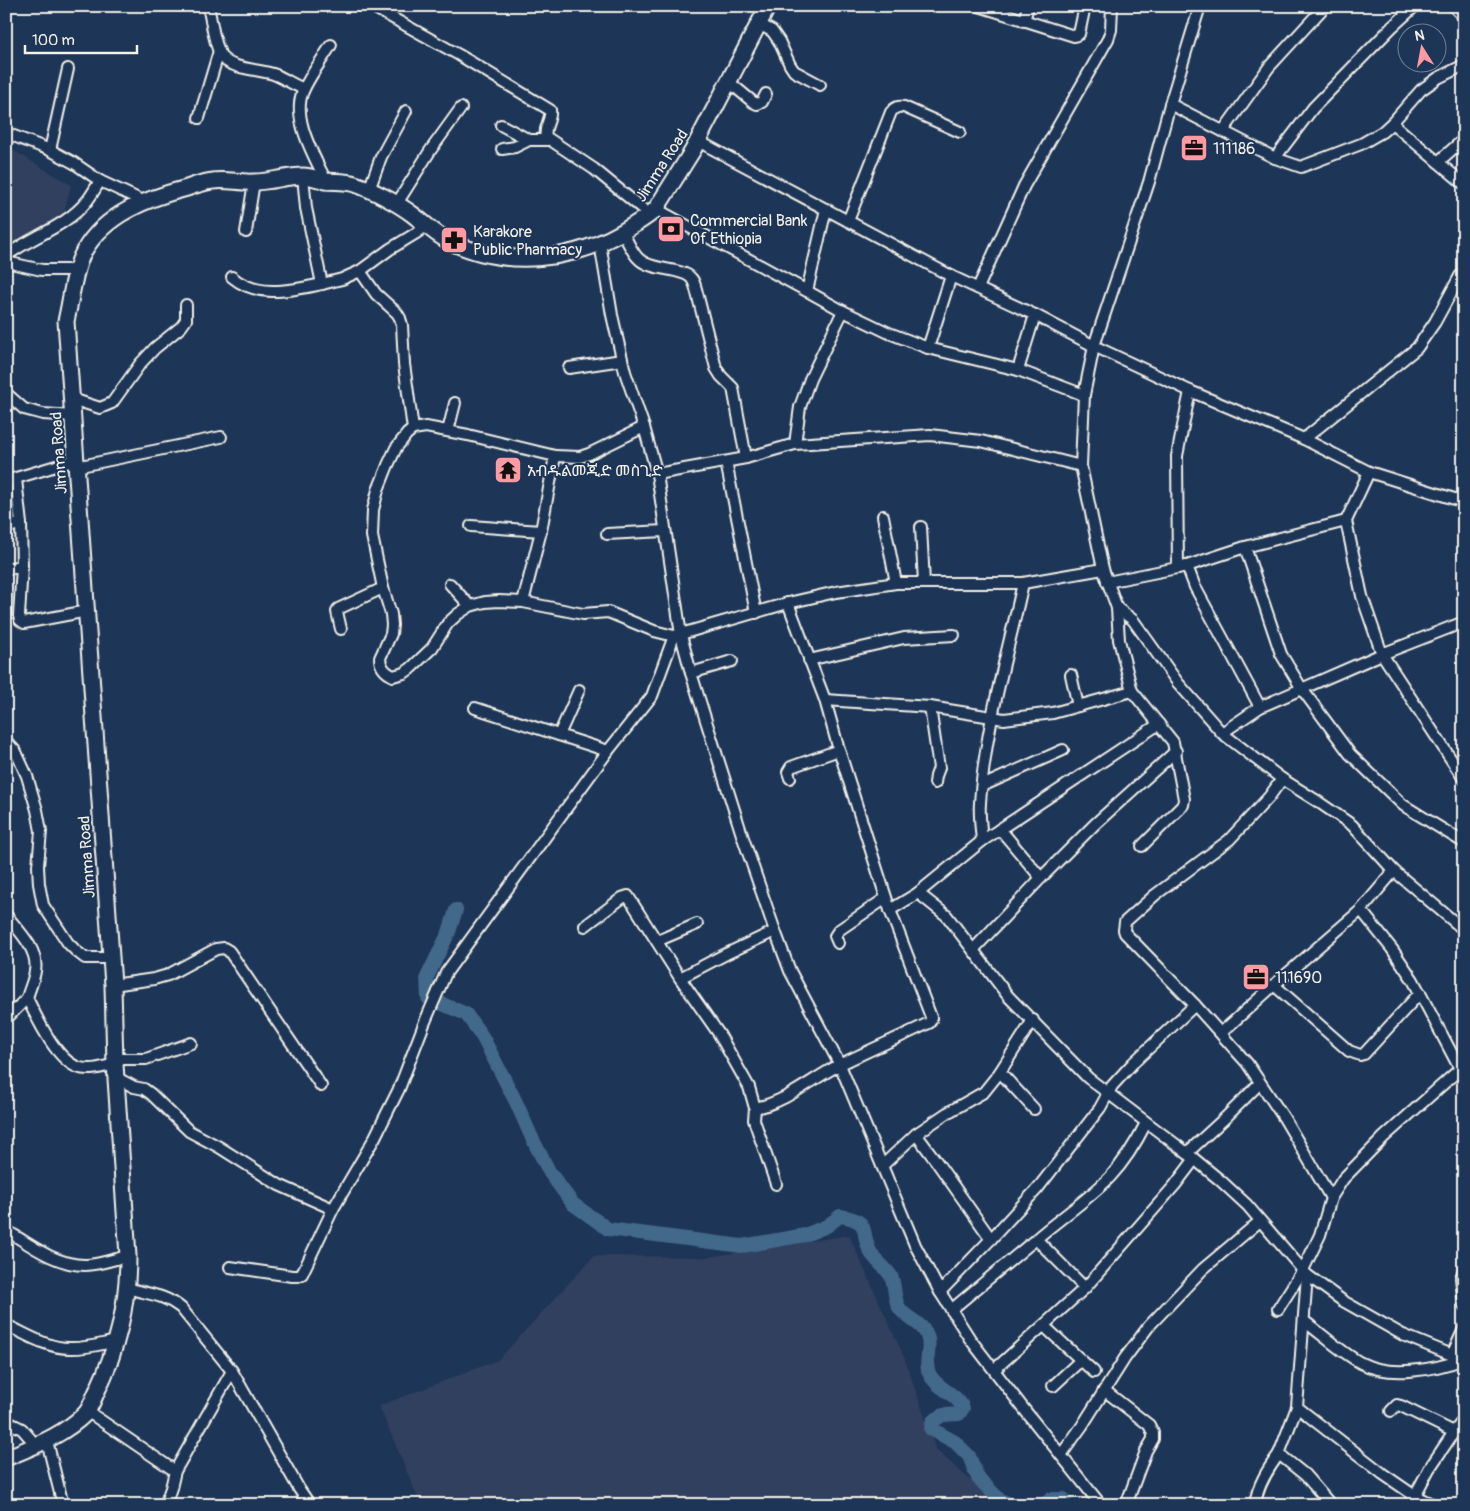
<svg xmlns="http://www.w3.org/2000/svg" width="1470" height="1511" font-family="Pangolin,'Noto Sans Ethiopic',sans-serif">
<rect width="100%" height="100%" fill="#1d3557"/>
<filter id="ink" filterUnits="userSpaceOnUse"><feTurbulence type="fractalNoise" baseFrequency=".02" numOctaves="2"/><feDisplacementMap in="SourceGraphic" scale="10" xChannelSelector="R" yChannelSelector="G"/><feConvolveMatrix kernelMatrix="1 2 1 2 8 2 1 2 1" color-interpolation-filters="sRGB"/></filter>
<g filter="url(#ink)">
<!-- built -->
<g fill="#31415e">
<polygon points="6,146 71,185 60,228 6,253"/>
<polygon points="849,1235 904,1357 936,1450 999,1505 421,1505 379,1406 498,1360 594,1256 710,1257"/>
</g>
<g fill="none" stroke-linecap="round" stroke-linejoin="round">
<!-- river -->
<g stroke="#43688a" stroke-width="14">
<path d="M 456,910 L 449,932 L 427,977 L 428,998 L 466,1014 L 482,1036 L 495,1061 L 516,1102 L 532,1138 L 550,1173 L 573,1204 L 608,1229 L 742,1246 L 805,1235 L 827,1226 L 840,1216 C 874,1221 859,1233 871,1253 C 876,1261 886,1268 891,1276 C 896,1287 893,1300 900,1309 C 908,1320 922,1322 927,1336 C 932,1347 924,1363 929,1373 C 936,1389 957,1393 963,1408 L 959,1414 L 943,1415 L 933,1421 L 931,1429 L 955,1442 L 969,1456 L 978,1478 L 999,1499 L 1012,1505"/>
<polyline points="1043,1505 1051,1499 1064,1499 1065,1505"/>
</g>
<!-- minor casing -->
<g stroke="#f4f1e8" stroke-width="14">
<g id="minor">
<path d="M 208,6 C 212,22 213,41 221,56 C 230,70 261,69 276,75 C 285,79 294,85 304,89"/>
<path d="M 371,6 L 459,55 L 550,110 C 552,119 543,128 546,137 L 594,169 L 650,215"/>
<polyline points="979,6 1074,36 1079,34 1085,6"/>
<polyline points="1453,6 1464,17"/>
<polyline points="1024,21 1028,6"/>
<polyline points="759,24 772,31 779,41 790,65 794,71 820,85"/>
<polyline points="729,82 753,102 757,104 762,102 766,94"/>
<polyline points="1170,104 1275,158 1301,167 1361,144 1382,132 1392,123 1421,90 1438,78 1464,65"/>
<polyline points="199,118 219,51"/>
<polyline points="1392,123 1464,184"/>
<polyline points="501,125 529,140"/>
<polyline points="1223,131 1269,67 1325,6"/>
<polyline points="6,133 50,150 74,163 100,181 143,201"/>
<polyline points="698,141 951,276 1035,315 1094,346 1190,391 1304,439 1369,472 1464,502"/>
<polyline points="502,149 515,147 529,140 549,140"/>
<polyline points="50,150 68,69"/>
<polyline points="1275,158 1313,108 1392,27 1415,6"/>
<polyline points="1438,162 1464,139"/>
<polyline points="303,176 306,208 322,284 342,279 360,271 390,249 418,232 425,225"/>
<path d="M 326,181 C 314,156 290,116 304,89 C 311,74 322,60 331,45"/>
<polyline points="369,190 381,157 406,111"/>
<polyline points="396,205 430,151 461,108"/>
<polyline points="656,209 807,291 826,209"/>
<path d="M 848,221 L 891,112 C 895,107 898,106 904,107 L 960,132"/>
<polyline points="246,232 254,182"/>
<path d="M 622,232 C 628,241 632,253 639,259 C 651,271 683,268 691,278 C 694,281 695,285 696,289 L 716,368 L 721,376 L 733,388 L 746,458"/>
<polyline points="600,243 612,315 625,372 644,427 657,474 681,635 691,673 742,835 775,931 790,971 840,1065 915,1245 940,1292 970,1339 1027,1413 1101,1505"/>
<path d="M 6,256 C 32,236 66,227 87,201 C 92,195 96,187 100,181"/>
<polyline points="6,262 42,270 77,270"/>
<polyline points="360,271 376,294 397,313 400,318 402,325 404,364 413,429"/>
<path d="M 232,277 C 258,299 292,290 322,284"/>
<polyline points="978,288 1024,186 1108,39 1111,30 1112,6"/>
<polyline points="807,291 843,311 889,333 928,348 1018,370 1084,395"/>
<polyline points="928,348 951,276"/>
<polyline points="569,368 622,360"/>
<polyline points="1018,370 1035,315"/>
<polyline points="8,395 24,409 43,414 73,416"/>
<polyline points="72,399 100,408 112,403 140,364 155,348 181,327 186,320 186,305"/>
<polyline points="448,431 455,403"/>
<polyline points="1304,439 1417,348 1435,322 1460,276 1464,273"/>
<polyline points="795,444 800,407 810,379 843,311"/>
<polyline points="555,456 580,457 589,454 644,427"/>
<polyline points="726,462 756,613"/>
<polyline points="76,467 221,437"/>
<polyline points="1369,472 1346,521 1362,596 1382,654 1464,779"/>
<polyline points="657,474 746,458 795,444 930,435 981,441 1081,466"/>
<polyline points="16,479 21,524 22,566 19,616 20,620 24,623 87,611"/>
<polyline points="6,481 76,460"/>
<polyline points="883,516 896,583"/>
<polyline points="471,526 541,531"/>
<polyline points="6,527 21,524"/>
<polyline points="921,527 924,583"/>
<polyline points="607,534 664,531"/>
<polyline points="1245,547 1281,654 1302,689 1350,754 1403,805 1463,842"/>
<polyline points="1187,566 1195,587 1260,707"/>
<polyline points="1178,568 1177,456 1190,391"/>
<polyline points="6,569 22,566"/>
<polyline points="1107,582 1187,566 1245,547 1346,521"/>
<polyline points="450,584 470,606"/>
<path d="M 523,602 L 541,531 L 555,456 L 468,435 L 426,427 L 413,429 L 407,434 L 396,448 L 388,465 L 378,490 L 373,510 L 372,536 L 383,588 L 391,614 L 392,625 L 391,634 L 380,658 C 380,667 385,672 393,676 L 404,673 L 410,669 L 432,648 L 448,623 L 458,614 L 470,606 L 485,602 L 499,601 L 523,602 L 583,614 L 608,612 L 654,631 L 674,636 L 788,603 L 836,592 L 896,583 L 1023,583 L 1103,569"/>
<polyline points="1117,608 1133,620 1178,683 1222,733 1282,779 1317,801 1352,825 1394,871 1464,930"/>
<polyline points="341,629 337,612 338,609 383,588"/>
<polyline points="809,660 904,638 954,635"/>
<polyline points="691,673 732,661"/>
<polyline points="1071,675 1078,706"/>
<polyline points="825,700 930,707 1004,719 1053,713 1132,691"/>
<polyline points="930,707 939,768 936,776 935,783"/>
<polyline points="475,708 608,751"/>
<polyline points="1222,733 1260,707 1382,654 1464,622"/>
<polyline points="559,735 579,690"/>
<polyline points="6,741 16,752 27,776 37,810 41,831 38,866 39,884 43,905 68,943 76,951 85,958 110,958"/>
<polyline points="790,778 788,772 791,767 839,750"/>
<polyline points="982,786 1063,750"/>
<polyline points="1000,829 1041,878"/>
<path d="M 982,841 C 981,829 979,815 980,803 C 985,728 1007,656 1023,583"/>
<polyline points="1142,846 1183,805 1184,799 1173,742 1132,691 1119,640 1117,608 1103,569 1081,466 1084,395 1094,346 1149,182 1170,104 1200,6"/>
<polyline points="918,893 947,916 1008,996 1088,1078 1187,1153 1221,1181 1247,1205 1307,1275 1343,1301 1403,1335 1452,1355 1464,1358"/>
<polyline points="890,910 918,893 982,841 1159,724"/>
<polyline points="1361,910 1392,949 1413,980 1460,1069 1464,1073"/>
<path d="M 6,915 C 19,931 39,950 35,971 C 34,980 29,990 27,998 C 37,1018 55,1058 77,1067 C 89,1072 103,1067 115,1064"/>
<polyline points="585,926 622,898 628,896 680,978 726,954 775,931"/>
<polyline points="657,941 697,924"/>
<polyline points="838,943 835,936 839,930 886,898"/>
<polyline points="973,950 1041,878 1095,824 1176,751"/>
<polyline points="680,978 719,1034 749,1087 755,1108 754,1120 776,1184"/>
<polyline points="113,985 154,979 168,975 216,949 224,948 229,951 321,1086"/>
<polyline points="1274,985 1349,1051 1360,1055 1364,1054 1420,993"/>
<polyline points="1195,1005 1247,1063 1284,1118 1331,1198"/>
<polyline points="6,1019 27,998"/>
<polyline points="1221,1033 1274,985 1361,910 1394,871"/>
<polyline points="115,1059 146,1059 191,1043"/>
<polyline points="1000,1072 1034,1109"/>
<polyline points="117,1078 134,1087 144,1089 151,1094 189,1131 219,1147 279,1185 333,1209"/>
<path d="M 755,1108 C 787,1102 813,1078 841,1064 C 870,1050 900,1037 929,1023 L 931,1020 L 931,1017 L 890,910 L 839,750 L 825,700 L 788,603"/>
<polyline points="916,1134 936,1161 991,1239 940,1292"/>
<polyline points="1187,1153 1224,1119 1260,1083"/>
<polyline points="882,1166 916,1134 947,1113 984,1092 1000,1072 1033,1020"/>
<path d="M 6,1230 C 30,1245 56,1265 85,1265 C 99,1265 114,1259 128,1256"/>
<polyline points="991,1239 1038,1188 1100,1108 1112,1086 1133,1063 1195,1005 1125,933 1124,930 1125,922 1155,895 1229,840 1269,797 1282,779"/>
<path d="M 1036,1239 C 1060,1218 1088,1200 1110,1177 C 1125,1161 1136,1143 1146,1123"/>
<polyline points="230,1267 292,1276 298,1276 302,1274 333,1209 374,1139 399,1089 424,1024 446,973 608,751 652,696 674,636"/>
<polyline points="1464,1269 1461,1278 1464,1305"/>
<polyline points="1307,1275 1297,1407 1383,1474 1415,1496 1434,1505"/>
<path d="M 127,1288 C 147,1294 164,1294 181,1308 L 232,1371 L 299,1489 L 310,1505"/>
<polyline points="1278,1309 1303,1270 1320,1235 1331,1198 1343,1179 1384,1137 1460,1069"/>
<polyline points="951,1310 1036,1239 1085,1288"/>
<path d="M 1304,1321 C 1322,1334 1342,1353 1361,1363 C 1390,1378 1434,1370 1464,1359"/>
<path d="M 6,1325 C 26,1334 47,1348 69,1348 C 85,1349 101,1344 117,1341"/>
<polyline points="1044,1326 1094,1372"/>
<polyline points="1452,1355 1464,1329"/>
<polyline points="994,1370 1085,1288 1175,1185 1194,1160"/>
<polyline points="1053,1386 1081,1360"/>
<polyline points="1104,1390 1149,1425 1153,1433 1153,1439 1146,1451 1126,1505"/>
<polyline points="1297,1407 1279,1454 1305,1475 1331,1505"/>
<polyline points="87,1411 175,1471"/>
<polyline points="1391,1411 1397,1405 1401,1406 1454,1432"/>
<polyline points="6,1421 22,1429 36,1445"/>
<polyline points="47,1441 63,1505"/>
<polyline points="1061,1455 1082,1426 1125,1358 1149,1326 1203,1269 1260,1221"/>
<polyline points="165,1505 171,1488 175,1471 232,1371"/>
<path d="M 1255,1505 C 1257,1486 1268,1469 1279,1454"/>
<polyline points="1410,1505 1429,1469 1454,1432 1464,1419"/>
</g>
</g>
<!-- highway casing -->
<g stroke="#f4f1e8" stroke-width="19">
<path id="highway" d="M 6,1458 C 34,1446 64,1435 86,1413 C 91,1407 94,1397 98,1389 C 118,1347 128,1302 128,1256 L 115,1064 L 113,985 L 66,321 C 71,301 74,268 84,251 C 105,214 148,198 187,188 C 195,185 204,182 213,181 C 226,179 241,183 254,182 C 270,182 287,176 303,176 C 310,176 318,179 325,181 C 335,182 346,181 355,184 C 373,190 397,203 412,214 C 423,222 433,232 445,239 C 505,270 576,262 632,226 C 640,221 649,216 656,209 L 693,150 L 768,6"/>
</g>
<!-- minor -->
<use href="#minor" stroke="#1d3557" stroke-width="10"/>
<!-- highway -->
<use href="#highway" stroke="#1d3557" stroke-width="15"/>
</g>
</g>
<!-- icons -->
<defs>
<g id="office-square" transform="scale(1.4375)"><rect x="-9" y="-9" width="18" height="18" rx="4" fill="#ff9aa2" stroke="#1d3557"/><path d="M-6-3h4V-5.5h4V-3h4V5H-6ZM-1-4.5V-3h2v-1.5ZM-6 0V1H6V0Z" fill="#111"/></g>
<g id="bank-square" transform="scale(1.4375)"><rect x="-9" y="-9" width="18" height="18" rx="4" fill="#ff9aa2" stroke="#1d3557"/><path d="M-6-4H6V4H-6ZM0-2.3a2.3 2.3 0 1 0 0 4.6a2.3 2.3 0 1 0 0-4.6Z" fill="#111"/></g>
<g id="pharmacy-square" transform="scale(1.4375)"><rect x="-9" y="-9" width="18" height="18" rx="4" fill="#ff9aa2" stroke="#1d3557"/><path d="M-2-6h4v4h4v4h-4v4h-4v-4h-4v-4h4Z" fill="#111"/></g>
<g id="temple-square" transform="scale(1.4375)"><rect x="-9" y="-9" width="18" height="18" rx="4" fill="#ff9aa2" stroke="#1d3557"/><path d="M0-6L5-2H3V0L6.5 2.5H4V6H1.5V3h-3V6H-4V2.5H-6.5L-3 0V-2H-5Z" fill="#111"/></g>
</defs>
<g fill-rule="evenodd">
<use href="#office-square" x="1194" y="148"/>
<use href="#bank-square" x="671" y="229"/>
<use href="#pharmacy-square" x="454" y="240"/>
<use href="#temple-square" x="508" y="470"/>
<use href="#office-square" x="1256" y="977"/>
</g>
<g text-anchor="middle" stroke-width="4" stroke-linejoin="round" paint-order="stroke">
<!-- poi labels -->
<g font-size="16" fill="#f4f1e8" stroke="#1d3557" text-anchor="start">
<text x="1213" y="154">111186</text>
<text x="690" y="226">Commercial Bank<tspan x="690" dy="18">Of Ethiopia</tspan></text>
<text x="473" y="237">Karakore<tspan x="473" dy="18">Public Pharmacy</tspan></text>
<text x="527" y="476">አብዱልመጂድ መስጊድ</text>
<text x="1275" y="983">111690</text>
</g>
<!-- street labels -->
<g font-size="16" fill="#f4f1e8" stroke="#1d3557">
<text transform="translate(661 165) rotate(-57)" y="6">Jimma Road</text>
<text transform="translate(58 453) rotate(-94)" y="6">Jimma Road</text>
<text transform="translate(86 857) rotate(-94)" y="6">Jimma Road</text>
</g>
</g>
<!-- margin -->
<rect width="1470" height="1511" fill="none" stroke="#1d3557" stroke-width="25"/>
<rect x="12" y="12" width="1445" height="1486" fill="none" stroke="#f4f1e8" stroke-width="2" filter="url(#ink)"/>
<!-- north arrow -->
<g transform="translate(1422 48) rotate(349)"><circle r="24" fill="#1d3557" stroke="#738091"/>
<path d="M0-4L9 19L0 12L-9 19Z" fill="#ff9aa2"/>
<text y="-8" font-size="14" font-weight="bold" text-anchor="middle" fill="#f4f1e8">N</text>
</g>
<!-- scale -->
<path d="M25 45v8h112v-8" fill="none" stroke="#f4f1e8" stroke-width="2.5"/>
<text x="32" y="45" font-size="15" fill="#f4f1e8" stroke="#1d3557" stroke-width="4" paint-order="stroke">100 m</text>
</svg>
